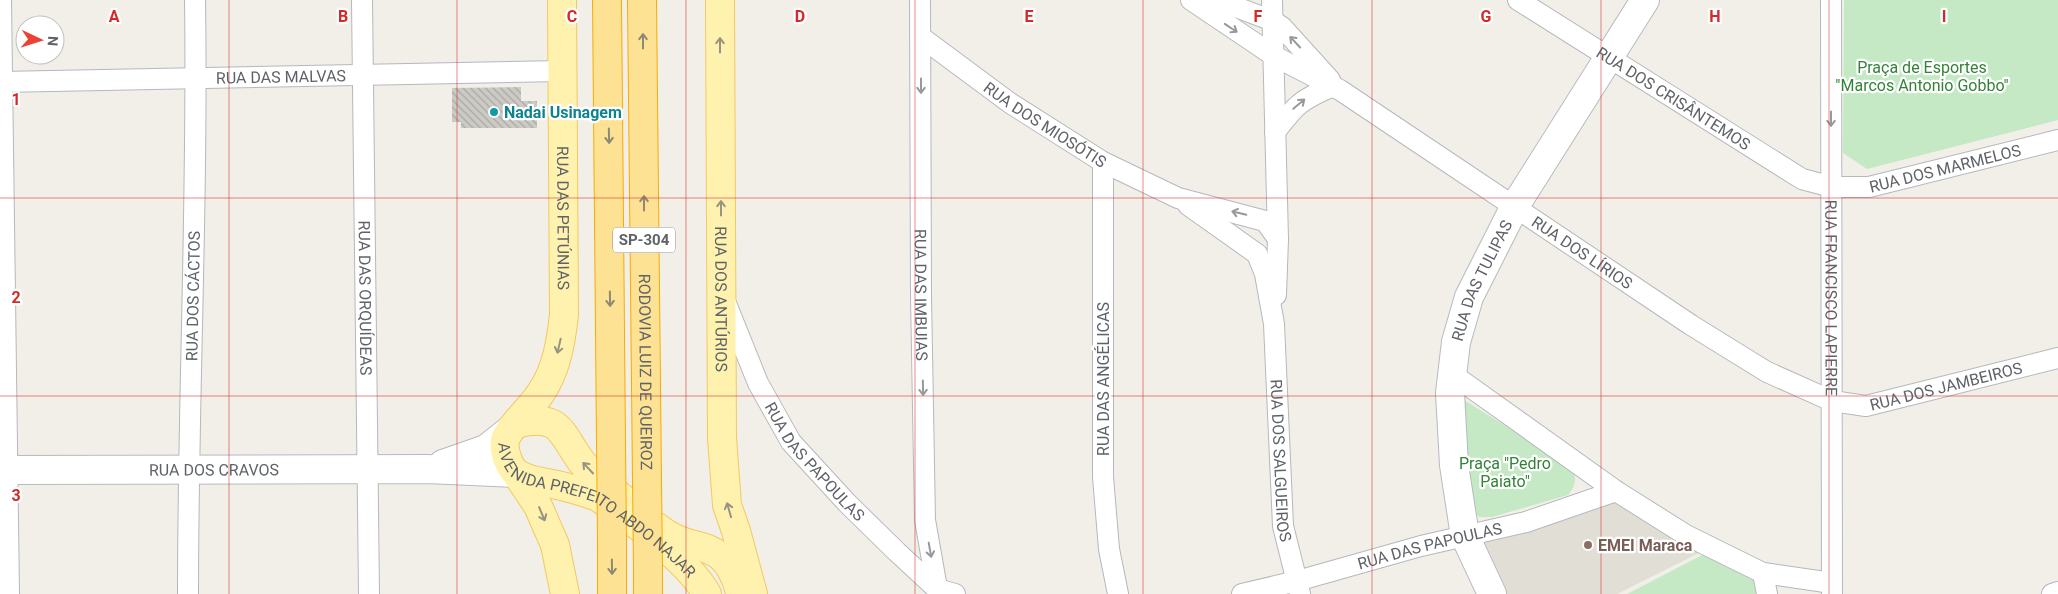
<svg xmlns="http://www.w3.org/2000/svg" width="2058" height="594" font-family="Roboto,sans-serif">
<defs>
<pattern id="building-back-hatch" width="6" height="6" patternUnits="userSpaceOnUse" patternTransform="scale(1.25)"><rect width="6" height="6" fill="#cccac5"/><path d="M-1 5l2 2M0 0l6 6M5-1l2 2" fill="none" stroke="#a9a8a4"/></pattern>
</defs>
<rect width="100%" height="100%" fill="#f1efe8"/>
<!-- education -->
<polygon fill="#e1ded6" points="1615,499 1705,550 1617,594 1504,594 1478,540"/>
<!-- park -->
<g fill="#c5e8c5">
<polygon points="1844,0 2058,0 2058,120 1867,169 1843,153"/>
<path d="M 1464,400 L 1572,467 C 1577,479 1576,485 1568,495 L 1492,517 L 1479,517 L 1471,510 L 1456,402 Z"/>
<polygon points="1710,551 1752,576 1760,594 1627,594"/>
</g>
<!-- building -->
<polygon fill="url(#building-back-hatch)" points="521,87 521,101 537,101 537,128 461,128 461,122 452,122 452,88"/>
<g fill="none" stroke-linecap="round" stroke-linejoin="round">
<!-- street casing -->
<g stroke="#b5b8bc" stroke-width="22">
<g id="street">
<polyline points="1,0 9,594"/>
<path id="s1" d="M 362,0 L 369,594"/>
<path id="s2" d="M 920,0 L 921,296 L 925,520 L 938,594"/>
<path id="s3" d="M 1191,0 L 1274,56 L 1340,90 L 1691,325 L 1767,372 L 1832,401 L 1866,406 L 2058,358"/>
<polyline points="1217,0 1273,21 1282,27 1330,80"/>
<polyline points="1272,0 1278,239 1276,295"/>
<path id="s4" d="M 1518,0 L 1802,179 L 1832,187 L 1869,187 L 2058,140"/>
<path id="s5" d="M 1831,0 L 1832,594"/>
<path id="s6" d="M 921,37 L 1010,103 L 1103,162 L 1178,198 L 1265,221 L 1278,239"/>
<path id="s7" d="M 0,82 L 562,71"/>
<path d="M 1275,132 C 1296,105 1300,100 1333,86"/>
<polyline points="1103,162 1103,477 1109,549 1118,594"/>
<polyline points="1188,205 1257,254"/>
<path id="s8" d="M 1257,254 L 1265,274 L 1274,324 L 1283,526 L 1300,594"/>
<path id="s9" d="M 725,301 L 758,383 L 791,442 L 847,503 L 897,552 L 937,589 L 955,594"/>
<polyline points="1452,374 1616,491 1686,535 1763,573 1832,583"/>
<polyline points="1763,573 1767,594"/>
<path id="s10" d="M 188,594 C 188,396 198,198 195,0"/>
<path id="s11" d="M 1242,594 L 1297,581 L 1421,546 L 1526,522 L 1616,491"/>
<polyline points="2052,594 2058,592"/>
</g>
</g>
<!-- secondary casing -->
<g stroke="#b6babf" stroke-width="30">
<g id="secondary">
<polyline points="443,464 486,449 510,430"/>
<path id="s12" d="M 0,470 L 427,469 L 516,473"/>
<path id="s13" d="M 1492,594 L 1465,536 L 1454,465 L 1450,393 L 1456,342 L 1469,297 L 1515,206 L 1645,0"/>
</g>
</g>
<!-- primary casing -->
<g stroke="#f2c960" stroke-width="30">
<g id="primary">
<path id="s14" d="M 562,0 L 564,315 C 561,341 557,368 542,391 C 534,405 509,427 505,440 C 503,450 509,469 518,474 C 527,480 536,481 547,483 C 564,486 581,491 598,497 C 633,522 686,558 707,594"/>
<path id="s15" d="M 720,0 L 722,438 L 727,505 L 736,531 L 753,594"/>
<path d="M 518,423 C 561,414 560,432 581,461 C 592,476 608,486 622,498"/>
<polyline points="516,473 538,506 555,545 565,594"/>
<path d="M 657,527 C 693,557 723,533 739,589"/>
</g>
</g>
<!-- highway casing -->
<g stroke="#f9ab00" stroke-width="30">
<g id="highway">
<polyline points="607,0 611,442"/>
<path id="s16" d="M 642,0 L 647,480"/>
<polyline points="612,541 612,594"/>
<polyline points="648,568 648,594"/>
</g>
</g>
<!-- street -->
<use href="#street" stroke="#fff" stroke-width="20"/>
<!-- secondary -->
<use href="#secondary" stroke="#fff" stroke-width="28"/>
<!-- primary -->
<use href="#primary" stroke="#fff2af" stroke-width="28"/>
<!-- highway -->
<use href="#highway" stroke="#fde293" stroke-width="28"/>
<!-- highway-bridge casing -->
<g stroke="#f9ab00" stroke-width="30" stroke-linecap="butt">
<g id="highway-bridge">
<polyline points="611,442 612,541"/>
<polyline points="647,480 648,568"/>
</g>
</g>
<!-- highway-bridge -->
<use href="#highway-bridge" stroke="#fde293" stroke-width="28"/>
</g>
<!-- one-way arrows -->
<defs><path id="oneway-shaft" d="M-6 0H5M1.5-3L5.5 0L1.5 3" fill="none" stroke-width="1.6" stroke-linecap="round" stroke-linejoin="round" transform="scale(1.25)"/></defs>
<g stroke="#979a9d">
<use href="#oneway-shaft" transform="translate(1231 28) rotate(34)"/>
<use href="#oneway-shaft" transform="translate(1295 42) rotate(-133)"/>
<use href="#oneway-shaft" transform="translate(921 86) rotate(90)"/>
<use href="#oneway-shaft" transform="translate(1299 104) rotate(-40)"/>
<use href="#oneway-shaft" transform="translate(1831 119) rotate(90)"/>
<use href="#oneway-shaft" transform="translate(1239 213) rotate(-167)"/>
<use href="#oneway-shaft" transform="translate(923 388) rotate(89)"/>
<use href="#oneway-shaft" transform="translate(930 550) rotate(80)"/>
</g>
<g stroke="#8e8975">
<use href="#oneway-shaft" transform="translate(643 41) rotate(-90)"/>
<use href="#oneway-shaft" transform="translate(609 136) rotate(89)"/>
<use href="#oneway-shaft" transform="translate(644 203) rotate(-90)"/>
<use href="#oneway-shaft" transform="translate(610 299) rotate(89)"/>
<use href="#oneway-shaft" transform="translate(612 567) rotate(89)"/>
</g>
<g stroke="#979581">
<use href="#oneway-shaft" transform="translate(720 45) rotate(-90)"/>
<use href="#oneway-shaft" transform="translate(721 208) rotate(-90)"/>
<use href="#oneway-shaft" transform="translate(559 346) rotate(103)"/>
<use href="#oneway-shaft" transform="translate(588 468) rotate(-133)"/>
<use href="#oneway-shaft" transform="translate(729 510) rotate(-106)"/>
<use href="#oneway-shaft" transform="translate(542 514) rotate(67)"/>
</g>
<!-- grid -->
<path fill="none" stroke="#d62828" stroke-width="1" stroke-opacity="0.55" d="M 229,0 L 229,594M 457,0 L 457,594M 686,0 L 686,594M 915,0 L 915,594M 1143,0 L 1143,594M 1372,0 L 1372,594M 1601,0 L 1601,594M 1829,0 L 1829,594M 0,198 L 2058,198M 0,396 L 2058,396"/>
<!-- markers -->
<circle fill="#0f9aa8" stroke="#fff" stroke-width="2" cx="494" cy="112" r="5"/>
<circle fill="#8d6e63" stroke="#fff" stroke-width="2" cx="1588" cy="545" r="5"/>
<g text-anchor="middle" stroke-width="4.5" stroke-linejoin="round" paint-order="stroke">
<!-- shield labels -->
<rect fill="#fff" stroke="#8f9295" stroke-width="1" x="613" y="227.5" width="62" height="25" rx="4"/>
<g font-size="15" font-weight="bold" fill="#5f6368">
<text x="644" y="245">SP-304</text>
</g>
<!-- park labels -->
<g font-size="16" fill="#348238" stroke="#fff">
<text x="1922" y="73">Praça de Esportes<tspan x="1922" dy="18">"Marcos Antonio Gobbo"</tspan></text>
<text x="1505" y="469">Praça "Pedro<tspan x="1505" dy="18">Paiato"</tspan></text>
</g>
<!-- street labels -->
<g font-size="16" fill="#5f6368" stroke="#fff">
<text dy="6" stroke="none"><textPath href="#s7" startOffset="281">RUA DAS MALVAS</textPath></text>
<text dy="6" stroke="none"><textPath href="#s4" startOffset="184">RUA DOS CRISÂNTEMOS</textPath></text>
<text dy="6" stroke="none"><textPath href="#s6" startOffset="152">RUA DOS MIOSÓTIS</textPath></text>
<text dy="6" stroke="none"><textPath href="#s4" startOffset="482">RUA DOS MARMELOS</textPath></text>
<text dy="6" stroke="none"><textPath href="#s14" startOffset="218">RUA DAS PETÚNIAS</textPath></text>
<text dy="6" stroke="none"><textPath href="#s3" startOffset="466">RUA DOS LÍRIOS</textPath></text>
<text dy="6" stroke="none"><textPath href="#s13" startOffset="326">RUA DAS TULIPAS</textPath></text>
<text dy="6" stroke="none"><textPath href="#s2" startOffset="295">RUA DAS IMBUIAS</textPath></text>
<text dy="6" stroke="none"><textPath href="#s10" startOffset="298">RUA DOS CÁCTOS</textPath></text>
<text dy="6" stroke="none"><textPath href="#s1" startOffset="298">RUA DAS ORQUÍDEAS</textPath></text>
<text dy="6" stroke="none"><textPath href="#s5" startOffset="298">RUA FRANCISCO LAPIERRE</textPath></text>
<text dy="6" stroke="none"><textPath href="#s15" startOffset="299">RUA DOS ANTÚRIOS</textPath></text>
<text dy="6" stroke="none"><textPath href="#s16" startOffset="372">RODOVIA LUIZ DE QUEIROZ</textPath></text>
<text transform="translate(1103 379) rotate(-90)" y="6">RUA DAS ANGÉLICAS</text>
<text dy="6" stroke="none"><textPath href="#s3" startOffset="874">RUA DOS JAMBEIROS</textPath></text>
<text dy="6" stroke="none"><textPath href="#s9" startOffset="186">RUA DAS PAPOULAS</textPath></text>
<text dy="6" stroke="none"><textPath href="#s8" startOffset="209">RUA DOS SALGUEIROS</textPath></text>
<text dy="6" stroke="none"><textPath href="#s12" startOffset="214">RUA DOS CRAVOS</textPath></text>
<text dy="6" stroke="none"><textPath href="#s14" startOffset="580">AVENIDA PREFEITO ABDO NAJAR</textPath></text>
<text dy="6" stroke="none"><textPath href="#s11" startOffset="194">RUA DAS PAPOULAS</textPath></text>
</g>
<!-- culture labels -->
<g font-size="16" font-weight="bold" fill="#0d838f" stroke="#fff" text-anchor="start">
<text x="504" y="118">Nadai Usinagem</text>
</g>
<!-- education labels -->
<g font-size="16" font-weight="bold" fill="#785e54" stroke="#fff" text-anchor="start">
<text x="1598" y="551">EMEI Maraca</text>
</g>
</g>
<g font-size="16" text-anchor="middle" font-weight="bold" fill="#d62828" stroke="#fff" stroke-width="4.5" stroke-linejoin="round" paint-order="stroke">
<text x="114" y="22">A</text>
<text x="343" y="22">B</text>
<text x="572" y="22">C</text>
<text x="800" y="22">D</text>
<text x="1029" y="22">E</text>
<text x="1258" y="22">F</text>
<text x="1486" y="22">G</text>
<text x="1715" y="22">H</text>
<text x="1944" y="22">I</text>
<text x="16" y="105">1</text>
<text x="16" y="303">2</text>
<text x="16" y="501">3</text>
</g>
<!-- north arrow -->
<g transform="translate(40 40) rotate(94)"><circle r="24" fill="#ffffff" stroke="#bfc1c3"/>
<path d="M0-4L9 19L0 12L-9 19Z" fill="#ea4335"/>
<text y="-8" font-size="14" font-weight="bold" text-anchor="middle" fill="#5f6368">N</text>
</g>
</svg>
